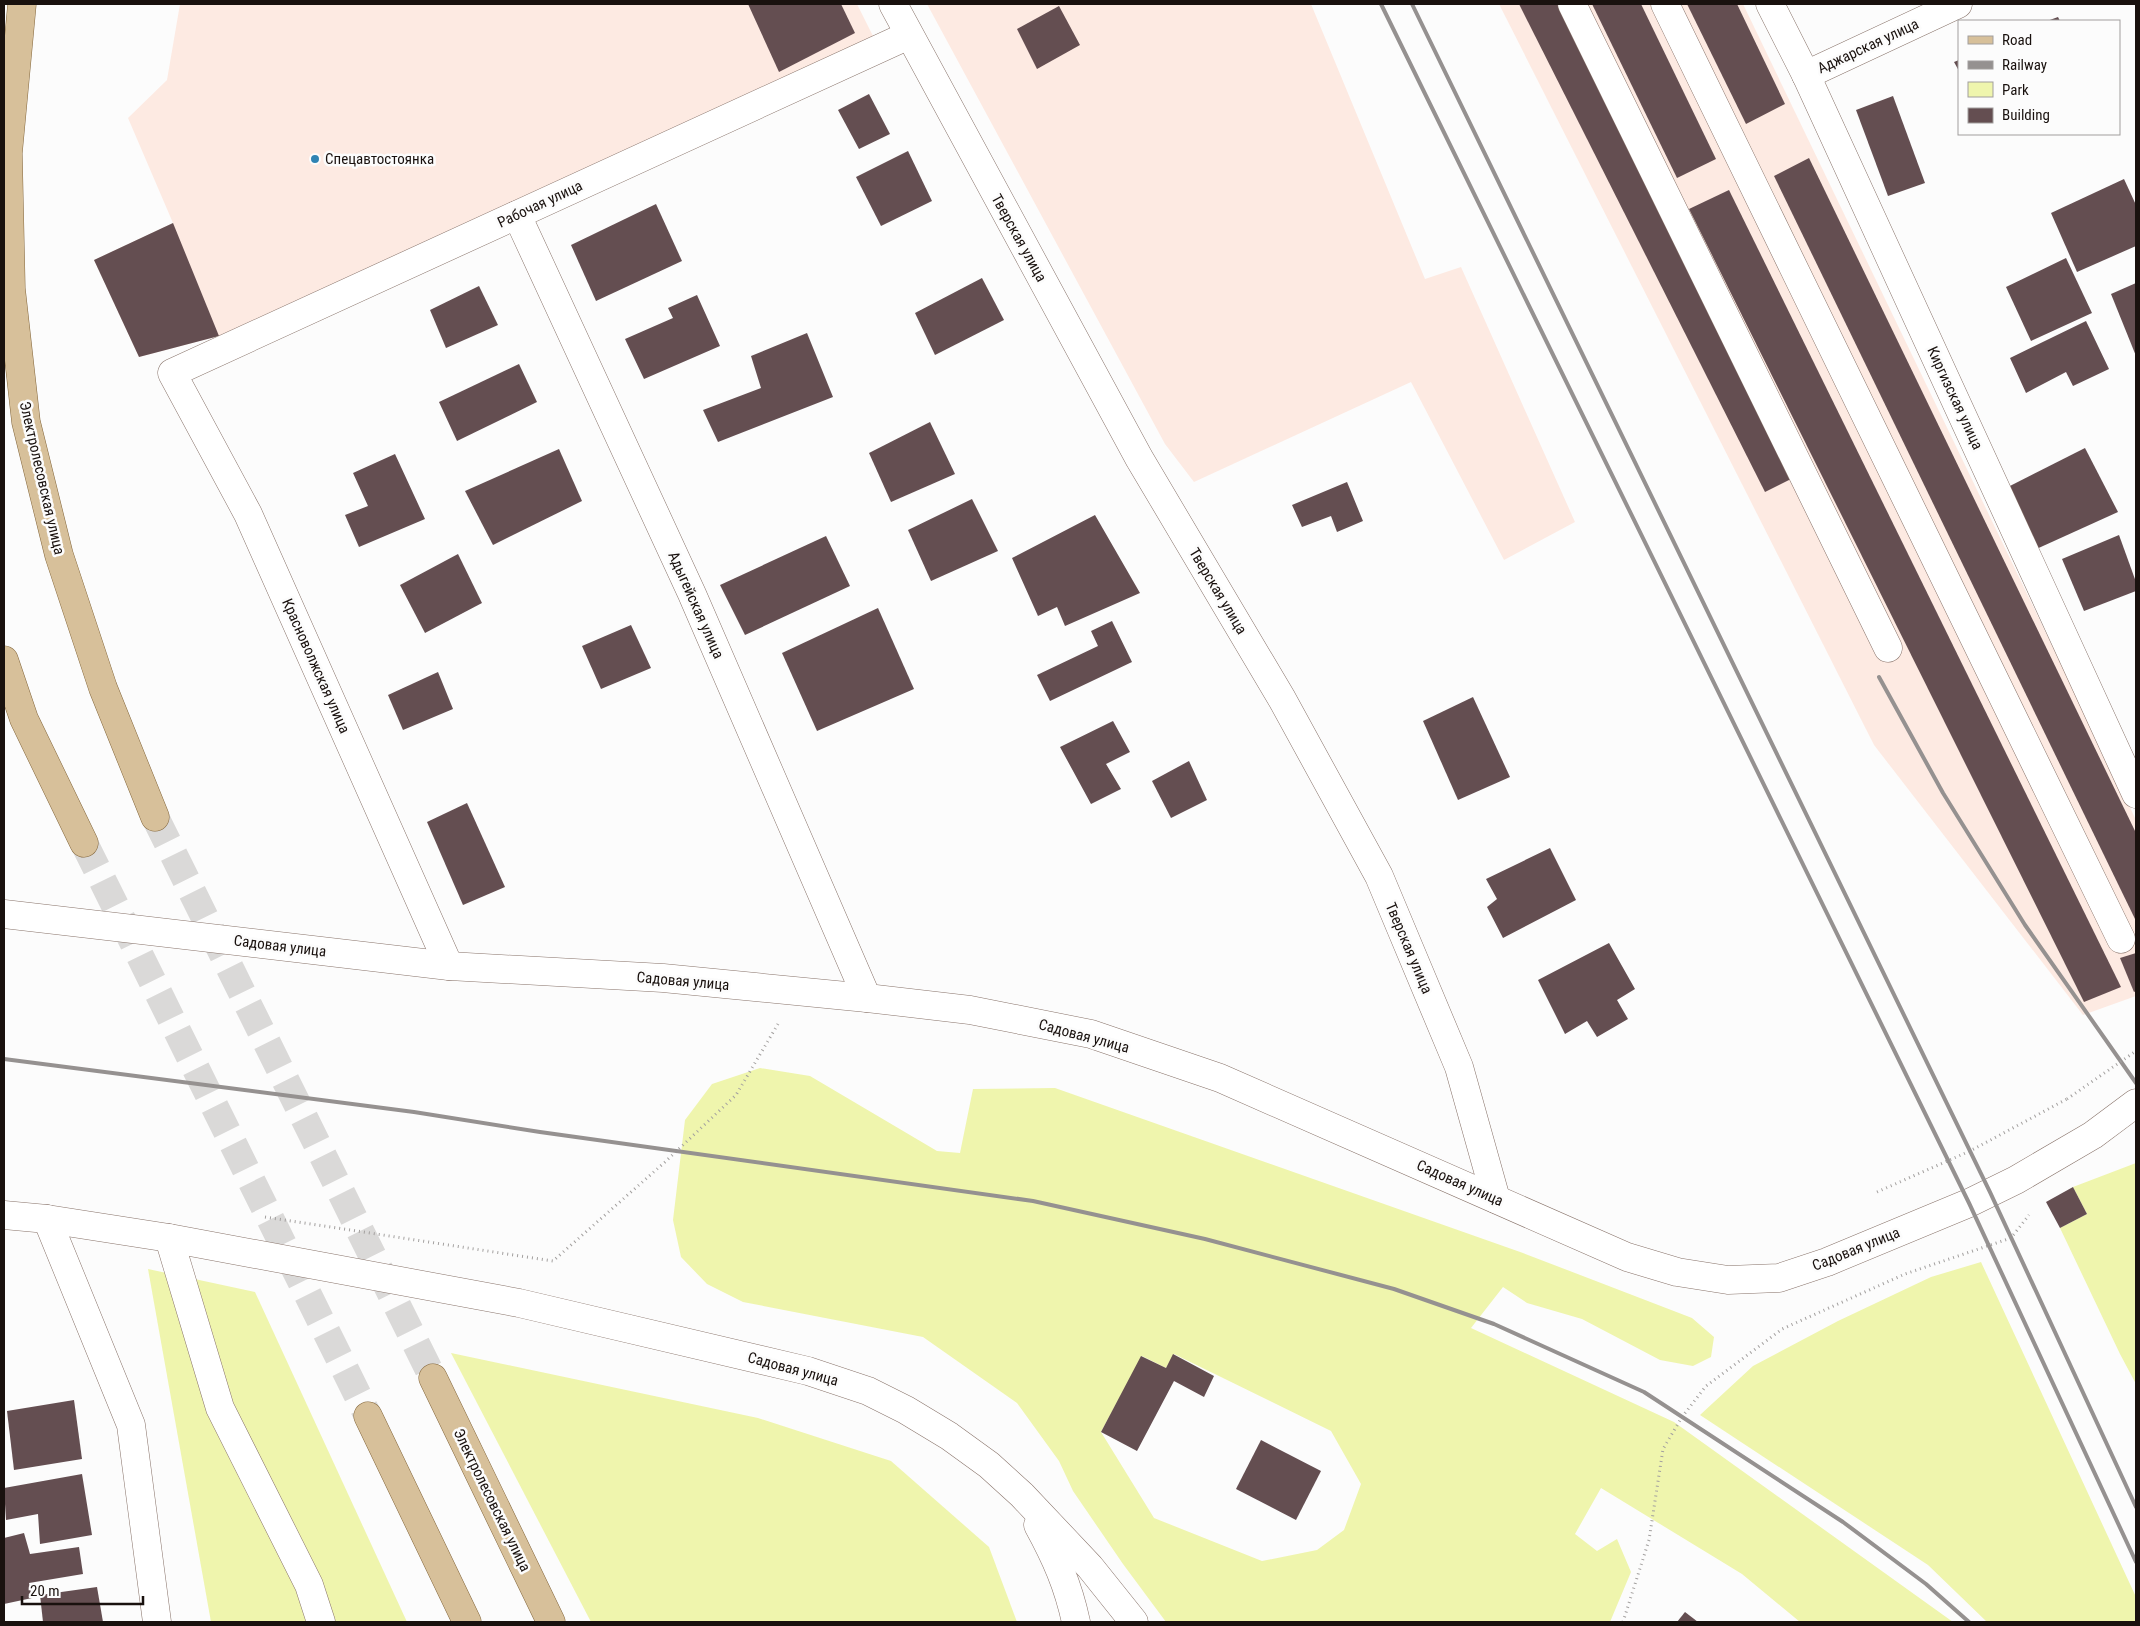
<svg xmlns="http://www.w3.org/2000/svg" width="2140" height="1626" font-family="'Roboto Condensed',sans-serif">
<rect width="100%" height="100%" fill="#fcfcfc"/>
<!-- built -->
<g fill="#fdeae2">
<polygon points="180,4 857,4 873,36 219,336 139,357 94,260 173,223 128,118 167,80"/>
<polygon points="927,4 1311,4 1425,279 1461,267 1575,522 1504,560 1411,382 1194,482 1165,444"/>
<polygon points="1499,4 1743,4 2136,820 2136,996 2083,1015 1874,745"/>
</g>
<!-- green -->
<g fill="#eff5ad" fill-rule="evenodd">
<path d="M 760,1068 L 810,1076 L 937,1151 L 960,1153 L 973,1089 L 1055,1088 L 1523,1253 L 1692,1318 L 1714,1337 L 1711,1357 L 1693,1366 L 1660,1360 L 1582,1319 L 1527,1303 L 1503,1287 L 1471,1328 L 1674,1422 L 1953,1622 L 1800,1622 L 1742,1574 L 1601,1488 L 1575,1534 L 1597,1551 L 1617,1539 L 1631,1572 L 1610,1622 L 1166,1622 L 1123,1564 L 1073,1491 L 1059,1461 L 1017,1403 L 923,1337 L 743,1302 L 707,1284 L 681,1257 L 673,1220 L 685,1120 L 712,1084 ZM 1174,1354 L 1331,1431 L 1361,1484 L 1344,1530 L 1317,1550 L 1262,1561 L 1154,1518 L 1101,1432 L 1142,1356 L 1166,1368 Z"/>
<polygon points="2136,1163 2136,1384 2120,1354 2060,1228 2087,1214 2073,1187"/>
<polygon points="1981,1262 2136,1597 2136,1622 1987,1622 1928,1565 1700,1415 1753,1366 1838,1321 1931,1277"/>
<polygon points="148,1269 255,1292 407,1622 211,1622"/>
<polygon points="451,1353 758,1418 891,1461 989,1547 1017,1622 591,1622"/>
</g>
<!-- building -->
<g fill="#644e51">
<polygon points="748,4 841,4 855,33 779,72"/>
<polygon points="1519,4 1565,4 1799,475 1765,492"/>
<polygon points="1592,4 1641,4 1716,159 1677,178"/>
<polygon points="1687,4 1737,4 1785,104 1746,124"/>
<polygon points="1059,6 1080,45 1037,69 1017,29"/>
<polygon points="2058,17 2060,21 2047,21"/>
<polygon points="1959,60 1959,71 1954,62"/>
<polygon points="869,94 890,134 859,149 838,110"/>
<polygon points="1893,96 1925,183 1888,196 1856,110"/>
<polygon points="908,151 932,201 881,226 856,177"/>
<polygon points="1809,158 2136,833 2136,921 1774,176"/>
<polygon points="2124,179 2136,205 2136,246 2077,272 2051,213"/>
<polygon points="1729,190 2121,987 2084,1002 1689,209"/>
<polygon points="656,204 682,261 596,301 571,245"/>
<polygon points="173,223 219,336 139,357 94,260"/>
<polygon points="2066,258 2092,313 2031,341 2006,287"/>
<polygon points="982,278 1004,320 935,355 915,313"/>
<polygon points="2136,283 2136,356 2111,294"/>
<polygon points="479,286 498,325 446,348 430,310"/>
<polygon points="697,295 720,346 644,379 625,339 673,318 668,308"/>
<polygon points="2086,321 2109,369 2073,386 2066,372 2026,393 2010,358"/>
<polygon points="807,333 833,397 718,442 703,410 761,388 751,356"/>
<polygon points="519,364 537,402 457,441 439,402"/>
<polygon points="930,422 955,474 891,502 869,453"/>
<polygon points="2085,448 2118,512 2032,551 2004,489"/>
<polygon points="559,449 582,501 493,545 465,491"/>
<polygon points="395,454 425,519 359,547 345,515 368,506 353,473"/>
<polygon points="1347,482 1363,521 1337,532 1331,516 1302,527 1292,505"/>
<polygon points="972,499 998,551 931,581 908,530"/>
<polygon points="1095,515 1140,593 1065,626 1057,607 1038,616 1012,558"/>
<polygon points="2119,535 2136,582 2136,591 2084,611 2062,559"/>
<polygon points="826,536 850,586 745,635 720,585"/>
<polygon points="458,554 482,603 425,633 400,585"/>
<polygon points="878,608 914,689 817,731 782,653"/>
<polygon points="1112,621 1132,662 1050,701 1037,675 1098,646 1091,631"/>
<polygon points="631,625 651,668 601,689 582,646"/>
<polygon points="438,672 453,709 403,730 388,695"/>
<polygon points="1473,697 1510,777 1458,800 1423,721"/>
<polygon points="1113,721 1130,752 1106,764 1121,789 1091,804 1060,747"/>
<polygon points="1189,761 1207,800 1171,818 1152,781"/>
<polygon points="467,803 505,887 463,905 427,822"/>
<polygon points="1550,848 1576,900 1503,938 1487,907 1497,899 1486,879"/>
<polygon points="1609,943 1635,989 1617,1000 1628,1019 1597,1037 1587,1021 1565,1034 1538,980"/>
<polygon points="2136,953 2136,991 2134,992 2120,958"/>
<polygon points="2073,1187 2087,1214 2060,1228 2046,1202"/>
<polygon points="1173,1354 1214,1376 1204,1397 1174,1381 1137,1451 1101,1432 1141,1356 1166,1368"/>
<polygon points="74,1400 82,1459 14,1470 7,1411"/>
<polygon points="1261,1440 1321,1471 1296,1520 1236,1489"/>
<polygon points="82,1474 92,1535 40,1544 38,1514 6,1520 4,1488"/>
<polygon points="24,1533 30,1554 79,1547 83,1574 29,1583 32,1598 4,1604 4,1538"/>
<polygon points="97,1587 103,1622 43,1622 40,1595"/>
<polygon points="1685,1612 1698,1622 1677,1622"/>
</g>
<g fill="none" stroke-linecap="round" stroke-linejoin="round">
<!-- major-tunnel -->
<g stroke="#dad9d8" stroke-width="28" stroke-dasharray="28 14" stroke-linecap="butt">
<polyline points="155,817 433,1378"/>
<polyline points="84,843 368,1416"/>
</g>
<!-- minor casing -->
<g stroke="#89746b" stroke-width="29">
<g id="minor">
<polyline points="893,4 1139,458 1282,699 1379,876 1459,1067 1496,1199"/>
<polyline points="1572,4 1888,648"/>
<polyline points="1665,4 2121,939"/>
<polyline points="1770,4 1806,75 2136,794"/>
<polyline points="1806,75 1958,4"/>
<polyline points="517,215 692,594 867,998"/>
<polyline points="4,914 449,966 663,978 867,998 970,1010 1091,1034 1220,1078 1627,1257 1677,1272 1728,1280 1779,1278 1827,1262 1969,1203 2016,1180 2093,1135 2136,1103"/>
<polyline points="449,966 248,514 172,373 909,35"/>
<polyline points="4,1215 47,1219 169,1238 519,1303 808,1371 868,1391 906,1410 949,1436 989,1465 1022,1495 1090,1567 1134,1622"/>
<polyline points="47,1219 131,1425 157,1622"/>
<polyline points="169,1238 220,1408 309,1585 321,1622"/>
<path d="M 1038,1525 C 1056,1558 1068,1585 1076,1622"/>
</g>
</g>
<!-- major casing -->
<g stroke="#84673d" stroke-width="29">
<g id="major">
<polyline points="22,4 8,153 11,289 26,422 59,555 103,688 155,817"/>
<polyline points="4,660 24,719 84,843"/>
<polyline points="433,1378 551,1622"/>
<polyline points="368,1416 467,1622"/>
</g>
</g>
<!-- path -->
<g stroke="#a3a09f" stroke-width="3" stroke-dasharray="1 4" stroke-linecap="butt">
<polyline points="1877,1192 1970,1151 2067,1099"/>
<polyline points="265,1217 553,1261 665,1162 736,1095 778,1024"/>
<polyline points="1623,1622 1649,1540 1663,1449 1682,1417 1706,1386 1782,1329 1905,1274 2011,1238 2029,1215"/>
</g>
<!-- minor -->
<use href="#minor" stroke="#fff" stroke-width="28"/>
<!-- major -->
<use href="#major" stroke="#d7c09a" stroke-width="28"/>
<!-- rail -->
<g stroke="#959190" stroke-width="4">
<polyline points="1381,4 1969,1203 2136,1562"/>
<polyline points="1412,4 1990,1192 2136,1507"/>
<polyline points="1879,677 1943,793 2025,925 2136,1083"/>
<polyline points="4,1059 414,1112 540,1132 1033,1201 1205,1239 1394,1289 1494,1324 1644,1392 1843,1522 1926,1584 1969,1622"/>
</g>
<!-- path-bridge -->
<polyline stroke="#a3a09f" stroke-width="3" stroke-dasharray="1 4" stroke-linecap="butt" points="2067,1099 2136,1051"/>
</g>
<!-- markers -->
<circle fill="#2f83b3" stroke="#fcfcfc" stroke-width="2" cx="315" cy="159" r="5"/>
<g text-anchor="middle" stroke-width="5" stroke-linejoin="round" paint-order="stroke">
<!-- street labels -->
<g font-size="15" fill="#19110e" stroke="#fcfcfc">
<text transform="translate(1868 46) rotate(-25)" y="5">Аджарская улица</text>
<text transform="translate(540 204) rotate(-25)" y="5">Рабочая улица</text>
<text transform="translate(1019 238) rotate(61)" y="5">Тверская улица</text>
<text transform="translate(1955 398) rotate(65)" y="5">Киргизская улица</text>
<text transform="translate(42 478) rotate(77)" y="5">Электролесовская улица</text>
<text transform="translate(1218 591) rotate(59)" y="5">Тверская улица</text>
<text transform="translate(696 605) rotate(66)" y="5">Адыгейская улица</text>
<text transform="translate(316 666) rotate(66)" y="5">Красноволжская улица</text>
<text transform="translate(280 946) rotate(7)" y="5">Садовая улица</text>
<text transform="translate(1409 948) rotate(67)" y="5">Тверская улица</text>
<text transform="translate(683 981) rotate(5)" y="5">Садовая улица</text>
<text transform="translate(1084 1036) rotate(15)" y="5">Садовая улица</text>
<text transform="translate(1460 1183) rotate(24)" y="5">Садовая улица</text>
<text transform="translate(1856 1249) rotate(-22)" y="5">Садовая улица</text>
<text transform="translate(793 1369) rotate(15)" y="5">Садовая улица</text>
<text transform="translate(492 1500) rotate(64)" y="5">Электролесовская улица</text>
</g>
<!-- poi labels -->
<g font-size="15" fill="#19110e" stroke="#fcfcfc" text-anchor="start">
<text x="325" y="164">Спецавтостоянка</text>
</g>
</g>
<!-- border -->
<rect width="2140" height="1626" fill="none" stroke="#19110e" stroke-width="10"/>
<!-- legend -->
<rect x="1958" y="20" width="162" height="115" fill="#fcfcfc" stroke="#a19e9d"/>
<rect x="1968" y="36" width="25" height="8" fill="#d7c09a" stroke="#a19e9d"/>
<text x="2002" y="45" font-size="15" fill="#19110e">Road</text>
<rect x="1968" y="61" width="25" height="8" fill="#959190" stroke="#a19e9d"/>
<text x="2002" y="70" font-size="15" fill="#19110e">Railway</text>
<rect x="1968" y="82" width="25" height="15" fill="#eff5ad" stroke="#a19e9d"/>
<text x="2002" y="95" font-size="15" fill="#19110e">Park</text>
<rect x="1968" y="108" width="25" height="15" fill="#644e51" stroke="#a19e9d"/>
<text x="2002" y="120" font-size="15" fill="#19110e">Building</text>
<!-- scale -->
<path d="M22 1596v8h121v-8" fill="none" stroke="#19110e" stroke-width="2.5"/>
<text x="30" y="1596" font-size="15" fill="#19110e" stroke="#fcfcfc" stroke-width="4" paint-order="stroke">20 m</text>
</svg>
